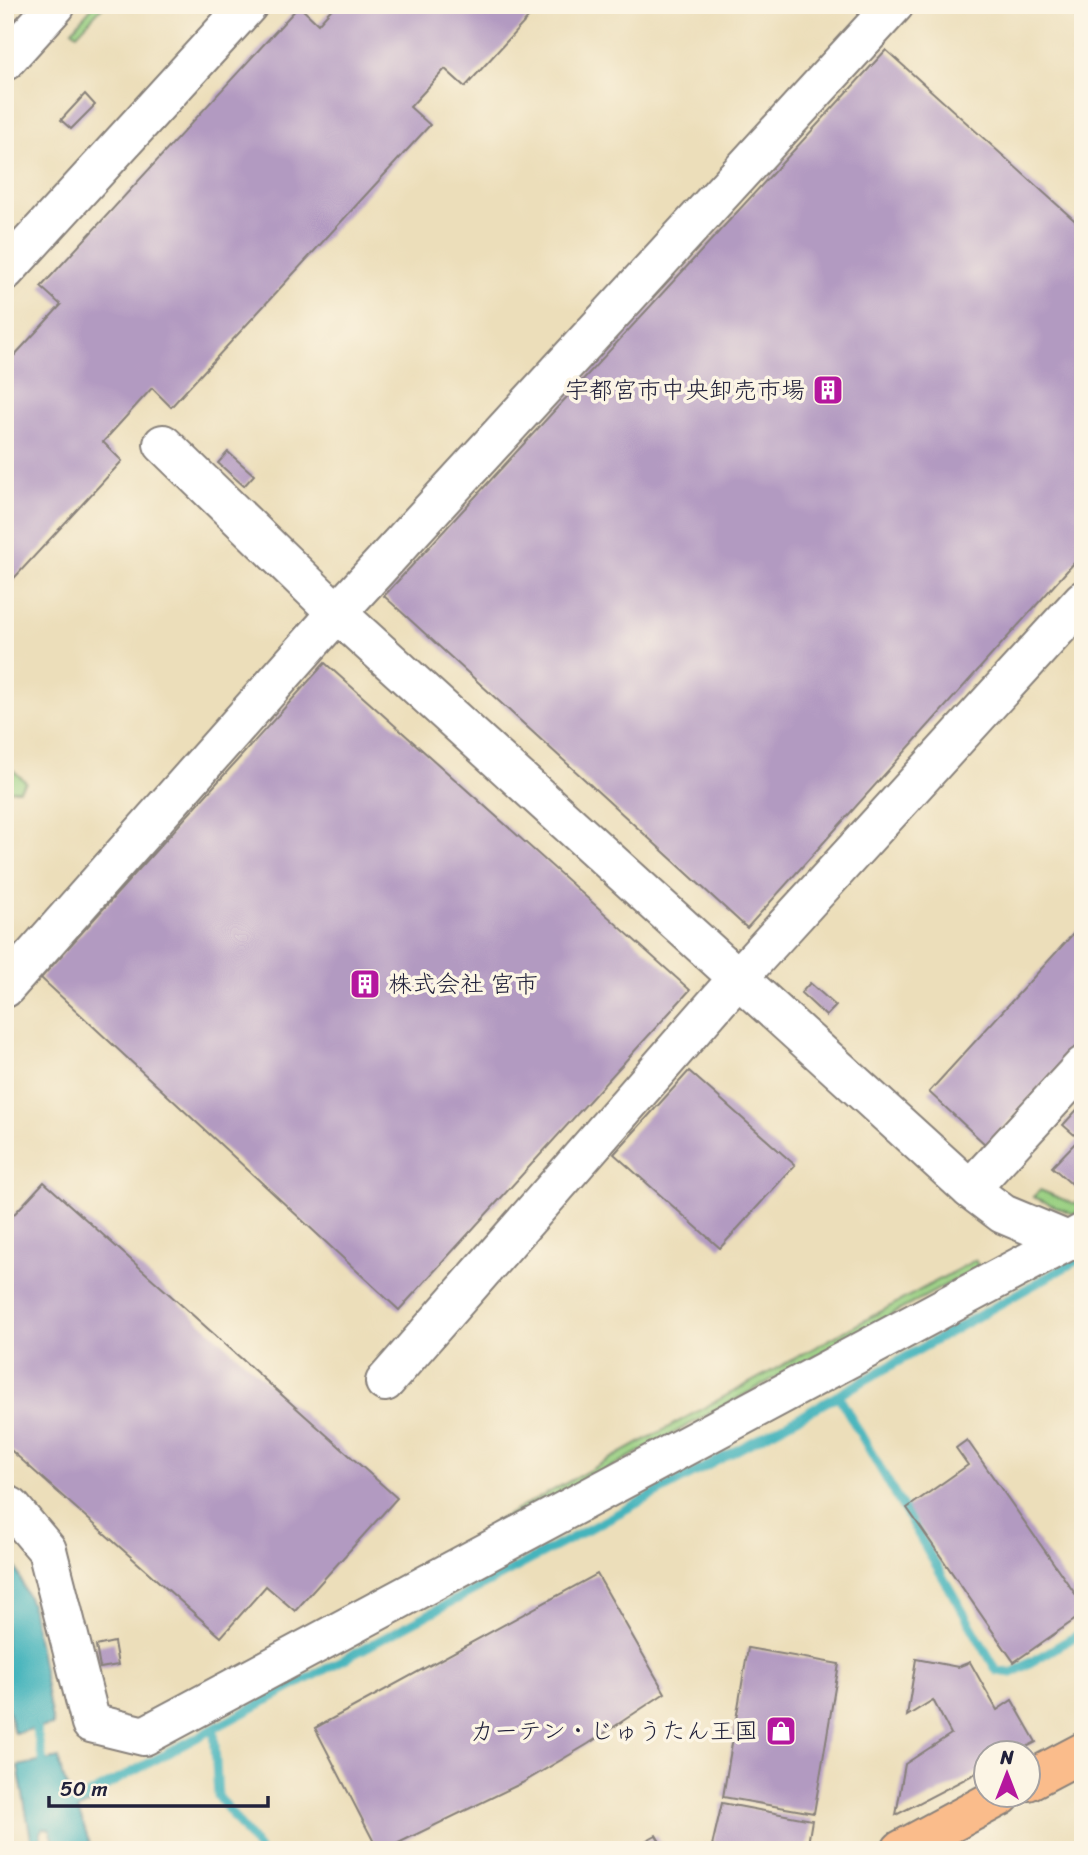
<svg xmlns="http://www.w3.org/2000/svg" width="1088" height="1855" font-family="Sriracha,'Klee One',sans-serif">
<rect width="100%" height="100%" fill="#fcf5e5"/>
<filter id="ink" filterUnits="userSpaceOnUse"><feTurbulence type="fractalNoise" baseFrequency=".0143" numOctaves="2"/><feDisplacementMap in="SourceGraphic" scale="14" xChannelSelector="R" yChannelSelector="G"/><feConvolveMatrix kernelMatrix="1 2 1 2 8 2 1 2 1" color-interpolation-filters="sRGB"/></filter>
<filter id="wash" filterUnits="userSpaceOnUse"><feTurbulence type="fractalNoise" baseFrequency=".00686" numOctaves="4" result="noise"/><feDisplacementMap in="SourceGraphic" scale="28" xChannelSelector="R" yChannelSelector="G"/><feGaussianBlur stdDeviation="1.57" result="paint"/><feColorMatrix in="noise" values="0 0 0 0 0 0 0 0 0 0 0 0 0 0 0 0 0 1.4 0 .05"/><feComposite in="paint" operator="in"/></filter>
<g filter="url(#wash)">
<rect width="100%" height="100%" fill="#ecdeba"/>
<!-- green -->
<g fill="#9ad082" stroke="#5e795e" stroke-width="2">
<polygon points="94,5 104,5 77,34 72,30"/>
<polygon points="1063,5 1083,5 1083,22 1081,22"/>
<polygon points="5,763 26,782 19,790 5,790"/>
<polygon points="1040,1190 1074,1204 1083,1199 1083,1209 1073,1214 1033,1197"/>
<polygon points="975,1260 979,1267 494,1531 491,1524"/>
</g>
<!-- water -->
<g fill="#44b4bc" stroke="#336b7c" stroke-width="2">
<polygon points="5,1554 16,1568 31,1605 53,1725 14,1733 5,1697"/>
<polygon points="59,1758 62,1776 75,1800 94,1789 100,1798 78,1810 92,1850 56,1850 50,1829 43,1828 40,1832 43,1850 33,1850 18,1766"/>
</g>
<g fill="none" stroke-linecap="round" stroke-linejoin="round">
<!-- stream -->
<g stroke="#44b4bc" stroke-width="9">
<polyline points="838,1395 997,1671 1012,1673 1083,1632"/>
<polyline points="34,1719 45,1770"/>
<polyline points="214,1730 218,1796 259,1850"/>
<polyline points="87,1796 805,1414 1083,1257"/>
</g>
</g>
<g id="blocks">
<!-- building -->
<g fill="#b29ac1">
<polygon points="335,5 540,5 465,87 445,69 410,107 430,125 171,407 152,388 103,442 122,461 5,588 5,354 11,359 61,305 41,287 299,6 318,24"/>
<polygon points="886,50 1083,228 1083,553 747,928 384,596"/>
<polygon points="85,94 95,105 71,129 61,120"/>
<polygon points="228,452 254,475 244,486 218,463"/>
<polygon points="325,663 690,990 399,1310 41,978"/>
<polygon points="1083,923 1083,1040 986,1145 929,1092"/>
<polygon points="810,983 836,1006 826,1016 801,993"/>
<polygon points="689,1071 795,1165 720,1248 614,1154"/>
<polygon points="1083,1103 1083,1185 1078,1190 1052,1167 1079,1139 1063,1125"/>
<polygon points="44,1182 397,1498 295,1611 266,1586 221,1637 5,1445 5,1224"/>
<polygon points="967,1440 1083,1605 1083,1614 1014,1662 907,1508 968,1465 956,1448"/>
<polygon points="597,1574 665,1693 588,1744 522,1783 384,1850 378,1850 315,1728"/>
<polygon points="114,1642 118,1665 100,1668 96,1646"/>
<polygon points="748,1648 839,1664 814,1813 723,1797"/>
<polygon points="916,1659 958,1667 970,1662 997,1710 1012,1700 1036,1742 1013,1754 986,1754 986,1768 896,1815 905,1764 951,1734 933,1700 907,1716"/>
<polygon points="722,1803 812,1820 807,1850 711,1850"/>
<polygon points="656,1835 665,1850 629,1850"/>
</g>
</g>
</g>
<g filter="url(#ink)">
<use href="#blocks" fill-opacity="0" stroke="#87807a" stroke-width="2"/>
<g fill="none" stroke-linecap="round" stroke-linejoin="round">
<!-- minor casing -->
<g stroke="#87807a" stroke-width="42">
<g id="minor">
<polyline points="5,61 56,5"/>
<polyline points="5,271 248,5"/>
<polyline points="163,444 337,613 970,1189 1003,1214 1068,1241"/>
<polyline points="5,988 337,613 894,5"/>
<polyline points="970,1189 1083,1066"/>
<polyline points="385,1382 738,978 1083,600"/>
<polyline points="5,1504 11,1507 47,1550 91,1723 144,1736 1083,1233"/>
</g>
</g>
<!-- highway casing -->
<g stroke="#87807a" stroke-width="42">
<g id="highway">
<polyline points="1028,1781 1083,1752"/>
<polyline points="901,1850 1001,1796"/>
</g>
</g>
<!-- minor -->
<use href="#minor" stroke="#fff" stroke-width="38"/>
<!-- highway -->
<use href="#highway" stroke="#fabc8b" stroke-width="38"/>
</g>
</g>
<!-- icons -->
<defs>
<g id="building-square" transform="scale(1.575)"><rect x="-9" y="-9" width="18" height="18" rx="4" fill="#b5179e" stroke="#fcf5e5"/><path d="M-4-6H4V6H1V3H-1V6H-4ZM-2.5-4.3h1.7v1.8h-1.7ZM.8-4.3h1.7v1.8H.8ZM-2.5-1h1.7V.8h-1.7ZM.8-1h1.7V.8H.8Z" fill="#fff"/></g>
<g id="shop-square" transform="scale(1.575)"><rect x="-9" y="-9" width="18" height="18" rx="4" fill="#b5179e" stroke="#fcf5e5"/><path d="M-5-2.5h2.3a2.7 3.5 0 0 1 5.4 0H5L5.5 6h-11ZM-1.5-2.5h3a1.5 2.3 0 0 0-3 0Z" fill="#fff"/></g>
</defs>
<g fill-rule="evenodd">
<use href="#building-square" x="828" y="390"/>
<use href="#building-square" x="365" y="984"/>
<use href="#shop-square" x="781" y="1731"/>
</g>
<g text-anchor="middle" stroke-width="7" stroke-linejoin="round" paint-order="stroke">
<!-- poi labels -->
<g font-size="24" fill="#22223b" stroke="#fcf5e5" text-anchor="end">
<text x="805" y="398">宇都宮市中央卸売市場</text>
<text x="388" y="992" text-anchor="start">株式会社 宮市</text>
<text x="758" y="1739">カーテン・じゅうたん王国</text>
</g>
</g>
<!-- margin -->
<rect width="1088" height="1855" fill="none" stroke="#fcf5e5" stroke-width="28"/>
<!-- north arrow -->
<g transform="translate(1007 1774)"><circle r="33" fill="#fcf5e5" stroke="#a5a1a1" stroke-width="2"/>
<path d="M0-5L12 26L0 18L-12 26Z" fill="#b5179e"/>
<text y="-10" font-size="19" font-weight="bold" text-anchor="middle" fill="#22223b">N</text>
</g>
<!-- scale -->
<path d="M49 1796v10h219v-10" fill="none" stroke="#22223b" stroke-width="3.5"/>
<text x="60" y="1796" font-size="21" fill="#22223b" stroke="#fcf5e5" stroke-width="5" paint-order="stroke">50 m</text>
</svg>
